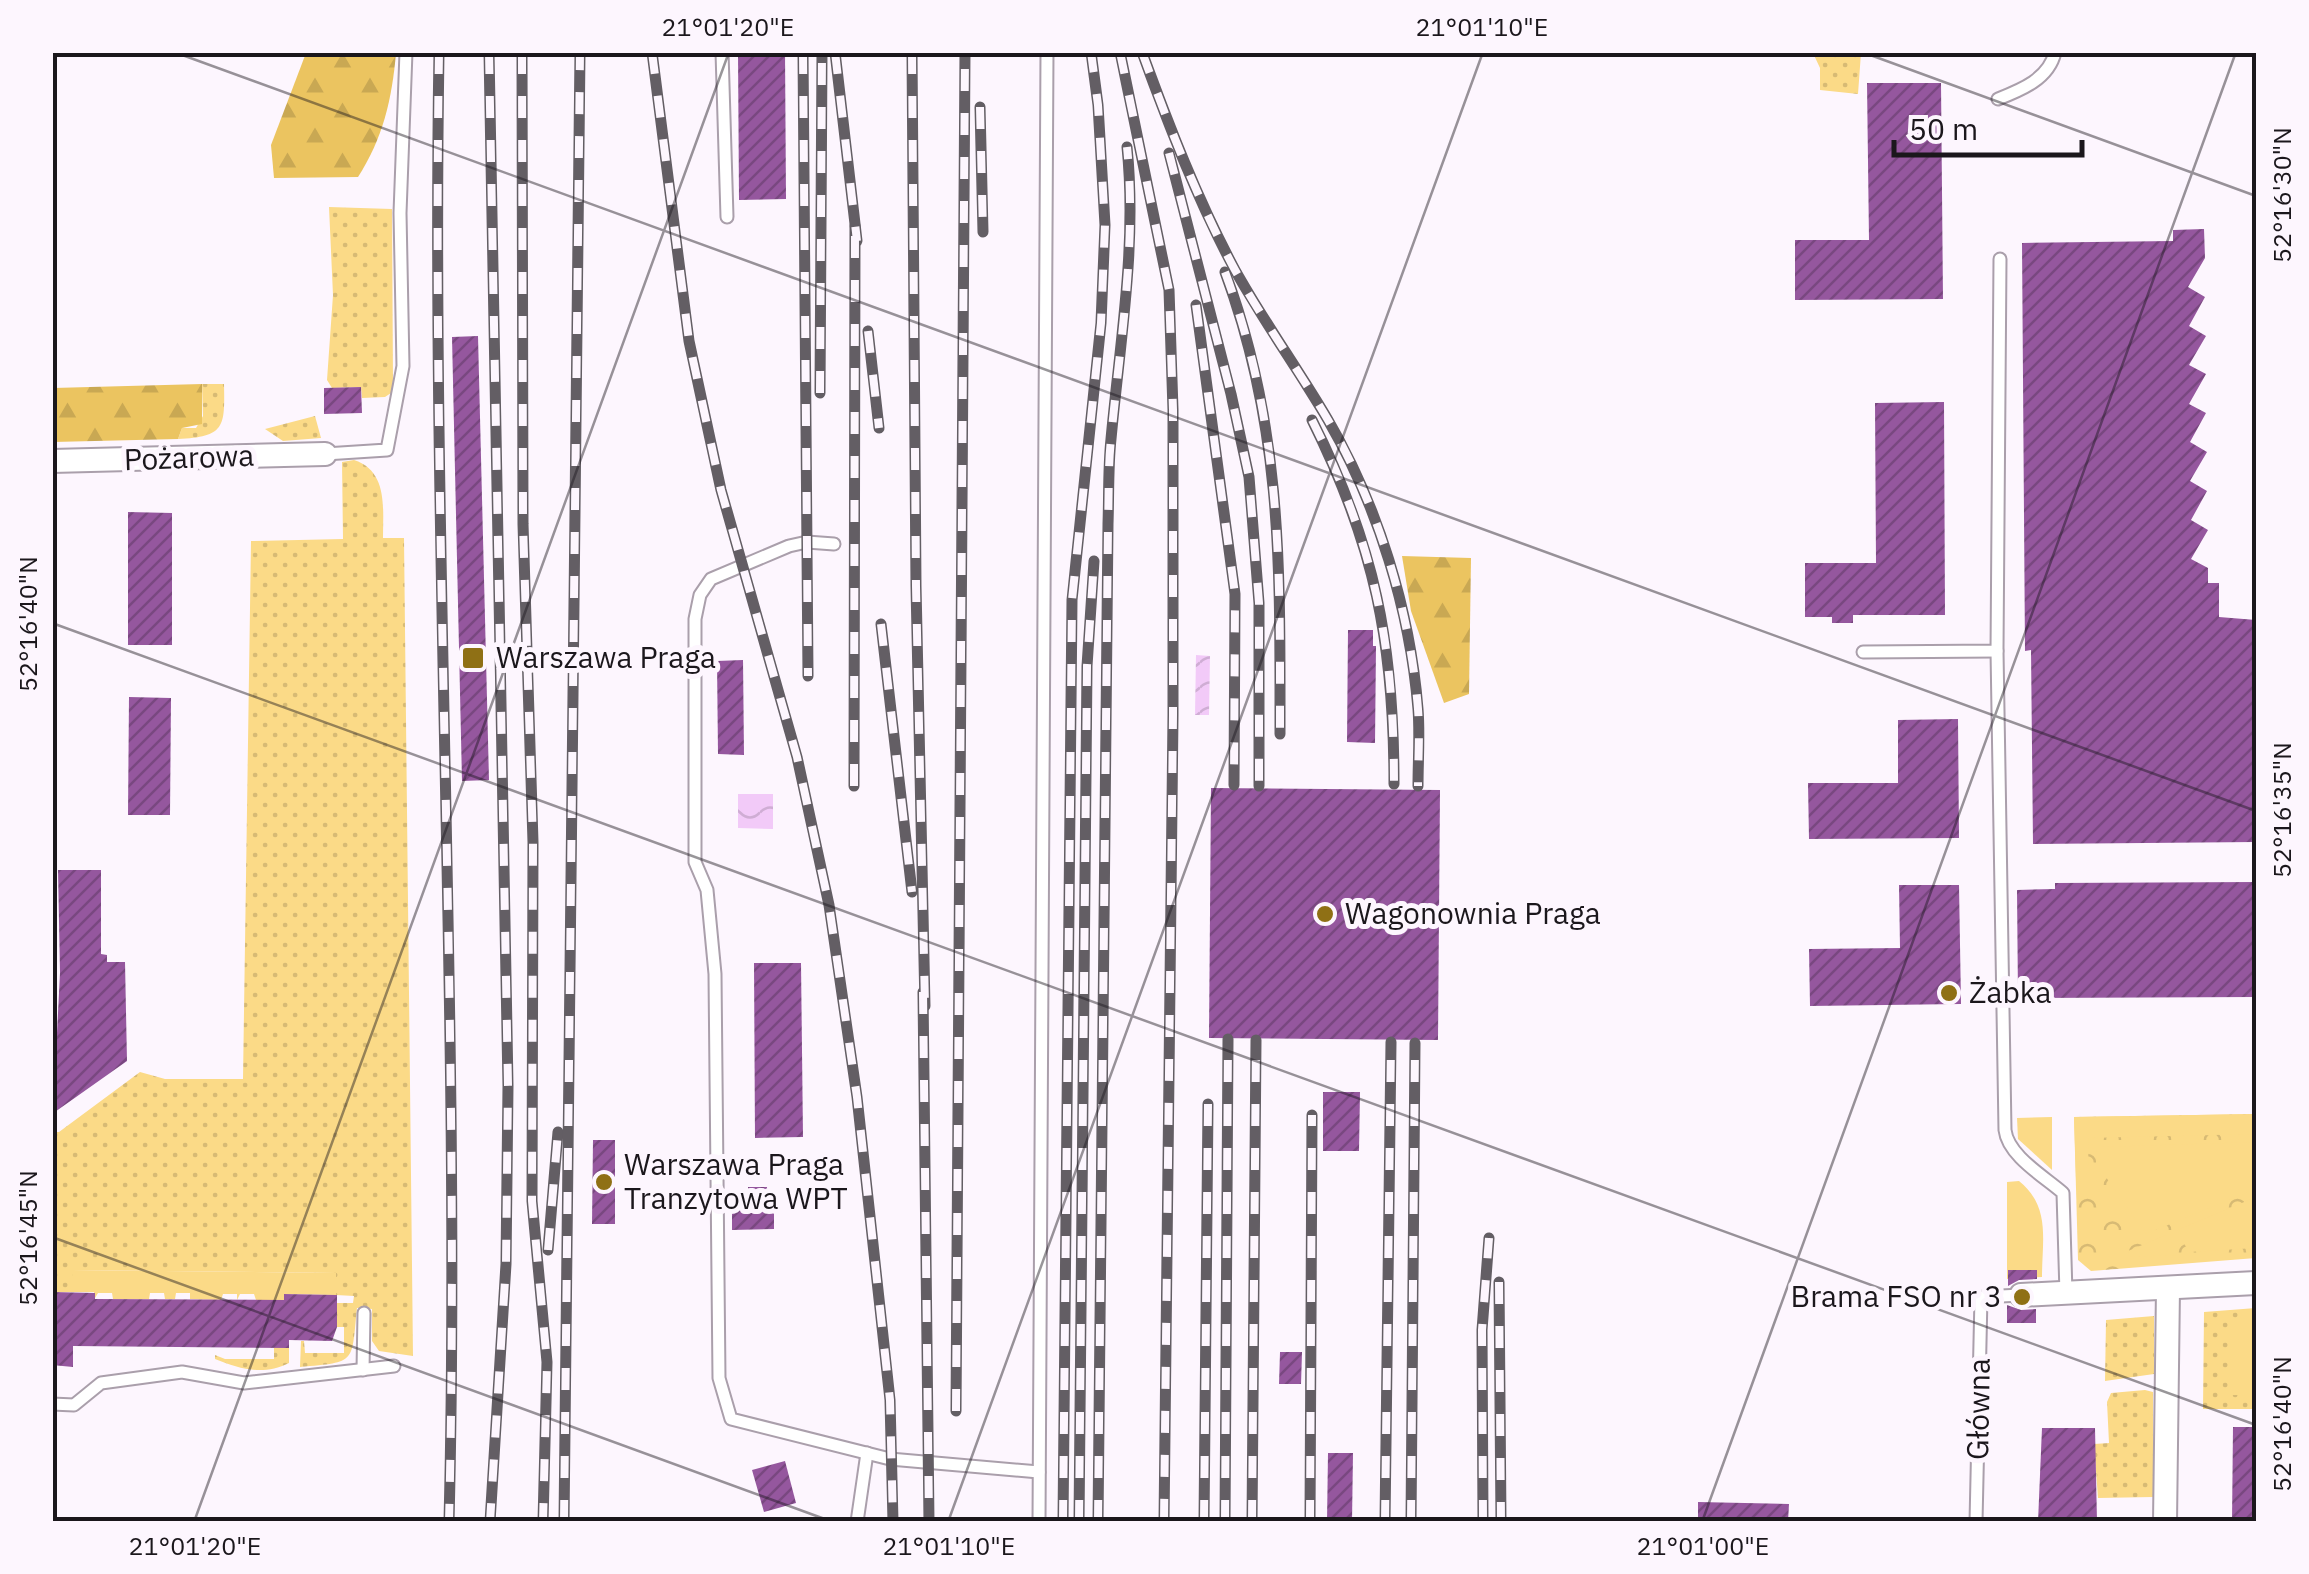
<svg xmlns="http://www.w3.org/2000/svg" width="2309" height="1574" font-family="'IBM Plex Sans',sans-serif">
<defs>
<pattern id="grass-dots" width="8" height="8" patternUnits="userSpaceOnUse" patternTransform="scale(2.5)"><rect width="8" height="8" fill="#fbda87"/><path d="M2 2h.1M6 6h.1" fill="none" stroke="#d7ba74" stroke-width="1.8" stroke-linecap="round"/></pattern>
<pattern id="forest-firs" width="22" height="20" patternUnits="userSpaceOnUse" patternTransform="scale(2.5)"><rect width="22" height="20" fill="#ebc460"/><path d="M5 1l3.5 6h-7zM16 11l3.5 6h-7z" fill="#c9a853"/></pattern>
<pattern id="park-crowns" width="20" height="18" patternUnits="userSpaceOnUse" patternTransform="scale(2.5)"><rect width="20" height="18" fill="#fbda87"/><path d="M2 6a3 3 0 1 1 6 0M12 15a3 3 0 1 1 6 0" fill="none" stroke="#d7ba74"/></pattern>
<pattern id="water-waves" width="16" height="10" patternUnits="userSpaceOnUse" patternTransform="scale(2.5)"><rect width="16" height="10" fill="#f2caf8"/><path d="M0 5q4-4 8 0t8 0" fill="none" stroke="#cfadd4"/></pattern>
<pattern id="building-hatch" width="6" height="6" patternUnits="userSpaceOnUse" patternTransform="scale(2.5)"><rect width="6" height="6" fill="#95579e"/><path d="M-1 1l2-2M0 6l6-6M5 7l2-2" fill="none" stroke="#794780"/></pattern>
</defs>
<rect width="100%" height="100%" fill="#fdf6fe"/>
<!-- grass -->
<g fill="url(#grass-dots)">
<polygon points="1813,53 1861,53 1858,94 1820,90 1820,68"/>
<polygon points="329,207 392,209 393,381 391,393 385,397 362,398 361,387 332,388 327,380 333,295"/>
<path d="M 202,384 L 224,384 C 225,427 225,437 178,439 L 182,428 L 196,428 L 203,416 Z"/>
<polygon points="315,416 321,438 283,441 265,429"/>
<path d="M 354,460 C 388,471 383,508 383,538 L 404,538 L 413,1356 L 379,1351 L 372,1341 L 372,1309 L 357,1308 C 351,1363 358,1362 300,1367 L 301,1341 L 304,1341 L 305,1353 L 344,1353 L 344,1327 L 337,1327 L 337,1303 L 353,1303 L 354,1296 L 336,1295 L 335,1273 L 74,1270 L 73,1292 L 53,1292 L 53,1132 L 59,1132 L 140,1072 L 165,1079 L 243,1079 L 251,541 L 343,539 L 342,462 Z"/>
<polygon points="2256,1308 2256,1319 2231,1319 2231,1395 2256,1395 2256,1409 2203,1409 2204,1312"/>
<polygon points="2154,1316 2154,1374 2105,1381 2106,1320"/>
<path d="M 274,1347 L 289,1348 L 289,1363 C 263,1376 240,1369 215,1359 L 215,1355 L 225,1359 L 274,1359 Z"/>
<polygon points="2145,1390 2153,1392 2153,1497 2098,1498 2094,1444 2109,1443 2107,1402 2111,1393"/>
</g>
<!-- forest -->
<g fill="url(#forest-firs)">
<path d="M 306,53 L 396,53 C 392,99 383,138 358,177 L 274,178 L 271,145 Z"/>
<polygon points="202,384 202,424 182,428 178,439 53,442 53,388"/>
<polygon points="1402,556 1471,558 1469,694 1444,703 1411,611"/>
</g>
<!-- park -->
<polygon fill="url(#park-crowns)" points="2256,1114 2256,1258 2091,1271 2078,1260 2074,1117"/>
<!-- garden -->
<g fill="#fbda87">
<polygon points="2256,1114 2256,1134 2089,1138 2088,1164 2097,1178 2076,1178 2074,1117"/>
<polygon points="2052,1117 2052,1170 2018,1139 2017,1118"/>
<polygon points="2256,1142 2256,1189 2146,1234 2096,1163 2097,1149 2101,1147"/>
<path d="M 2019,1181 C 2051,1207 2042,1240 2042,1277 L 2007,1279 L 2007,1182 Z"/>
<polygon points="2256,1197 2256,1248 2189,1252 2178,1233 2180,1229"/>
<polygon points="2166,1235 2178,1251 2176,1255 2129,1257 2128,1251"/>
<polygon points="73,1270 336,1273 336,1295 285,1294 284,1300 256,1300 254,1294 240,1294 237,1300 237,1294 223,1294 221,1300 190,1299 190,1293 176,1293 175,1299 165,1299 164,1293 150,1293 149,1299 113,1299 112,1293 98,1293 95,1298 94,1292 73,1292"/>
<rect x="2230" y="1319" width="26" height="76"/>
</g>
<!-- water -->
<g fill="url(#water-waves)">
<polygon points="1196,655 1210,656 1209,715 1195,715"/>
<polygon points="738,794 773,794 773,829 738,828"/>
</g>
<!-- building -->
<g fill="url(#building-hatch)">
<polygon points="738,52 785,52 786,199 739,200"/>
<polygon points="1867,83 1941,83 1943,299 1795,300 1795,240 1869,240"/>
<polygon points="2204,229 2205,258 2188,287 2205,297 2189,326 2206,336 2189,365 2206,374 2189,404 2206,413 2190,442 2207,452 2190,481 2207,491 2191,520 2208,530 2191,559 2208,568 2208,583 2219,583 2219,617 2256,620 2256,842 2033,844 2031,650 2025,651 2022,243 2173,241 2173,230"/>
<polygon points="478,336 489,780 462,781 452,337"/>
<polygon points="361,387 362,413 324,414 324,388"/>
<polygon points="1944,402 1945,615 1853,615 1853,623 1832,623 1832,617 1805,617 1805,563 1876,563 1875,403"/>
<polygon points="128,512 172,513 172,645 128,645"/>
<polygon points="1348,630 1373,630 1373,646 1376,646 1375,743 1347,742"/>
<polygon points="743,660 744,755 718,754 717,661"/>
<polygon points="129,697 171,698 170,815 128,815"/>
<polygon points="1958,719 1959,838 1809,839 1808,783 1898,783 1898,720"/>
<polygon points="1211,788 1440,790 1438,1040 1209,1038"/>
<polygon points="58,870 101,870 101,954 107,955 107,962 125,962 127,1061 52,1114 52,1032 57,1033 60,973"/>
<polygon points="2256,882 2256,997 2018,998 2017,890 2055,889 2055,883"/>
<polygon points="1899,885 1959,885 1961,1004 1810,1006 1809,949 1900,948"/>
<polygon points="754,963 801,963 803,1137 755,1138"/>
<polygon points="1323,1092 1360,1092 1359,1151 1323,1151"/>
<polygon points="593,1140 615,1140 615,1224 592,1224"/>
<polygon points="748,1187 767,1187 768,1208 774,1208 774,1229 732,1230 732,1205 735,1205 735,1193 748,1192"/>
<polygon points="2008,1270 2037,1270 2037,1279 2019,1280 2008,1286"/>
<polygon points="52,1292 95,1293 95,1299 284,1300 284,1294 337,1295 337,1327 332,1341 289,1340 289,1348 73,1346 73,1367 52,1365"/>
<polygon points="2007,1305 2021,1310 2036,1309 2036,1323 2007,1323"/>
<polygon points="1280,1352 1302,1352 1301,1384 1279,1384"/>
<polygon points="2233,1427 2256,1427 2256,1522 2232,1522"/>
<polygon points="2042,1428 2095,1428 2097,1522 2038,1522"/>
<polygon points="1328,1453 1353,1453 1352,1522 1327,1522"/>
<polygon points="785,1461 796,1503 764,1512 752,1470"/>
<polygon points="1698,1502 1789,1504 1788,1522 1698,1522"/>
</g>
<g fill="none" stroke-linecap="round" stroke-linejoin="round">
<!-- service casing -->
<g stroke="#aa9fab" stroke-width="15">
<g id="service">
<polyline points="722,52 727,217"/>
<path d="M 1998,99 C 2021,90 2049,79 2055,52"/>
<polyline points="325,454 387,450 403,366 400,213 406,52"/>
<polyline points="834,544 807,542 789,546 711,579 700,595 695,619 695,862 707,890 715,974 719,1378 731,1419 890,1459 1039,1472"/>
<path d="M 1997,651 L 2005,1130 C 2008,1156 2045,1177 2063,1193 L 2066,1293"/>
<polyline points="1863,652 1997,651 2000,259"/>
<polyline points="363,1370 364,1313"/>
<polyline points="52,1404 74,1405 101,1383 182,1372 244,1383 394,1366"/>
<polyline points="857,1522 867,1453"/>
<polyline points="1039,1522 1047,52"/>
<polyline points="1976,1522 1981,1297 2021,1295"/>
</g>
</g>
<!-- minor casing -->
<g stroke="#aa9fab" stroke-width="26">
<g id="minor">
<polyline points="52,461 325,454"/>
<polyline points="2021,1295 2256,1283"/>
<polyline points="2165,1522 2168,1288"/>
</g>
</g>
<!-- service -->
<use href="#service" stroke="#fff" stroke-width="11"/>
<!-- minor -->
<use href="#minor" stroke="#fff" stroke-width="22"/>
<!-- rail casing -->
<g stroke="#635e64" stroke-width="11">
<g id="rail">
<path d="M 439,52 C 431,542 461,1032 449,1522"/>
<polyline points="489,52 508,1086 506,1264 490,1522"/>
<polyline points="522,52 523,524 533,842 532,1201 547,1362 543,1522"/>
<polyline points="652,52 689,341 721,490 797,757 829,905 857,1097 890,1400 893,1522"/>
<polyline points="803,52 808,676"/>
<polyline points="835,52 857,241"/>
<polyline points="912,52 916,586 925,1006"/>
<polyline points="1120,52 1169,290 1173,410 1173,715 1164,1522"/>
<path d="M 1142,52 C 1169,126 1198,201 1235,270 C 1264,322 1298,369 1328,420 C 1378,506 1410,610 1418,709 C 1420,734 1418,761 1418,786"/>
<polyline points="980,107 983,232"/>
<polyline points="1169,153 1231,394 1249,477 1259,603 1259,786"/>
<path d="M 1225,272 C 1283,428 1280,571 1280,734"/>
<polyline points="1196,305 1235,594 1234,785"/>
<polyline points="868,331 879,428"/>
<polyline points="820,393 822,52"/>
<path d="M 1312,420 C 1375,546 1394,643 1394,784"/>
<polyline points="881,624 912,892"/>
<polyline points="854,786 855,226"/>
<polyline points="923,992 929,1522"/>
<polyline points="548,1250 558,1132"/>
<polyline points="1499,1282 1501,1522"/>
<polyline points="956,1411 965,52"/>
<polyline points="564,1522 580,52"/>
<polyline points="1063,1522 1072,600 1101,323 1105,225 1098,105 1091,52"/>
<polyline points="1079,1522 1087,666 1094,561"/>
<path d="M 1098,1522 L 1108,524 C 1109,495 1108,467 1111,439 C 1120,341 1137,245 1127,147"/>
<polyline points="1204,1522 1208,1104"/>
<polyline points="1225,1522 1228,1039"/>
<polyline points="1252,1522 1256,1040"/>
<polyline points="1310,1522 1312,1115"/>
<polyline points="1385,1522 1391,1042"/>
<polyline points="1411,1522 1415,1043"/>
<polyline points="1483,1522 1482,1330 1489,1238"/>
</g>
</g>
<!-- rail -->
<use href="#rail" stroke="#fdf6fe" stroke-width="8" stroke-dasharray="22" stroke-linecap="butt"/>
</g>
<!-- ticks -->
<path fill="none" stroke="#1b171c" stroke-width="2.5" stroke-opacity="0.45" d="M 174,52 L 2256,811M 1862,52 L 2256,196M 52,623 L 2256,1425M 52,1237 L 833,1522M 194,1522 L 729,52M 948,1522 L 1483,52M 1702,1522 L 2236,52"/>
<!-- markers -->
<g fill="#8f7015" stroke="#fdf6fe" stroke-width="4">
<rect x="461" y="646" width="24" height="24" rx="5"/>
<circle cx="1325" cy="914" r="10"/>
<circle cx="1949" cy="993" r="10"/>
<circle cx="604" cy="1182" r="10"/>
<circle cx="2022" cy="1297" r="10"/>
</g>
<g text-anchor="middle" stroke-width="10" stroke-linejoin="round" paint-order="stroke">
<!-- street labels -->
<g font-size="30" fill="#1b171c" stroke="#fdf6fe">
<text transform="translate(189 458) rotate(-2)" y="10">Pożarowa</text>
<text transform="translate(1979 1409) rotate(-89)" y="10">Główna</text>
</g>
<!-- poi labels -->
<g font-size="30" fill="#1b171c" stroke="#fdf6fe" text-anchor="start">
<text x="496" y="668">Warszawa Praga</text>
<text x="1345" y="924">Wagonownia Praga</text>
<text x="1969" y="1003">Żabka</text>
<text x="624" y="1175">Warszawa Praga<tspan x="624" dy="34">Tranzytowa WPT</tspan></text>
<text x="2002" y="1307" text-anchor="end">Brama FSO nr 3</text>
</g>
</g>
<!-- border -->
<rect width="2309" height="1574" fill="none" stroke="#fdf6fe" stroke-width="110"/>
<!-- scale -->
<path d="M1894 140v15h188v-15" fill="none" stroke="#1b171c" stroke-width="5"/>
<text x="1909" y="140" font-size="30" fill="#1b171c" stroke="#fdf6fe" stroke-width="8" paint-order="stroke">50 m</text>
<rect x="55" y="55" width="2199" height="1464" fill="none" stroke="#1b171c" stroke-width="4"/>
<g font-size="25" text-anchor="middle" fill="#1b171c">
<text x="728" y="36">21°01'20"E</text>
<text x="1482" y="36">21°01'10"E</text>
<text transform="translate(2282 195) rotate(-90)" y="9">52°16'30"N</text>
<text transform="translate(28 624) rotate(-90)" y="9">52°16'40"N</text>
<text transform="translate(2282 810) rotate(-90)" y="9">52°16'35"N</text>
<text transform="translate(28 1238) rotate(-90)" y="9">52°16'45"N</text>
<text transform="translate(2282 1424) rotate(-90)" y="9">52°16'40"N</text>
<text x="195" y="1555">21°01'20"E</text>
<text x="949" y="1555">21°01'10"E</text>
<text x="1703" y="1555">21°01'00"E</text>
</g>
</svg>
